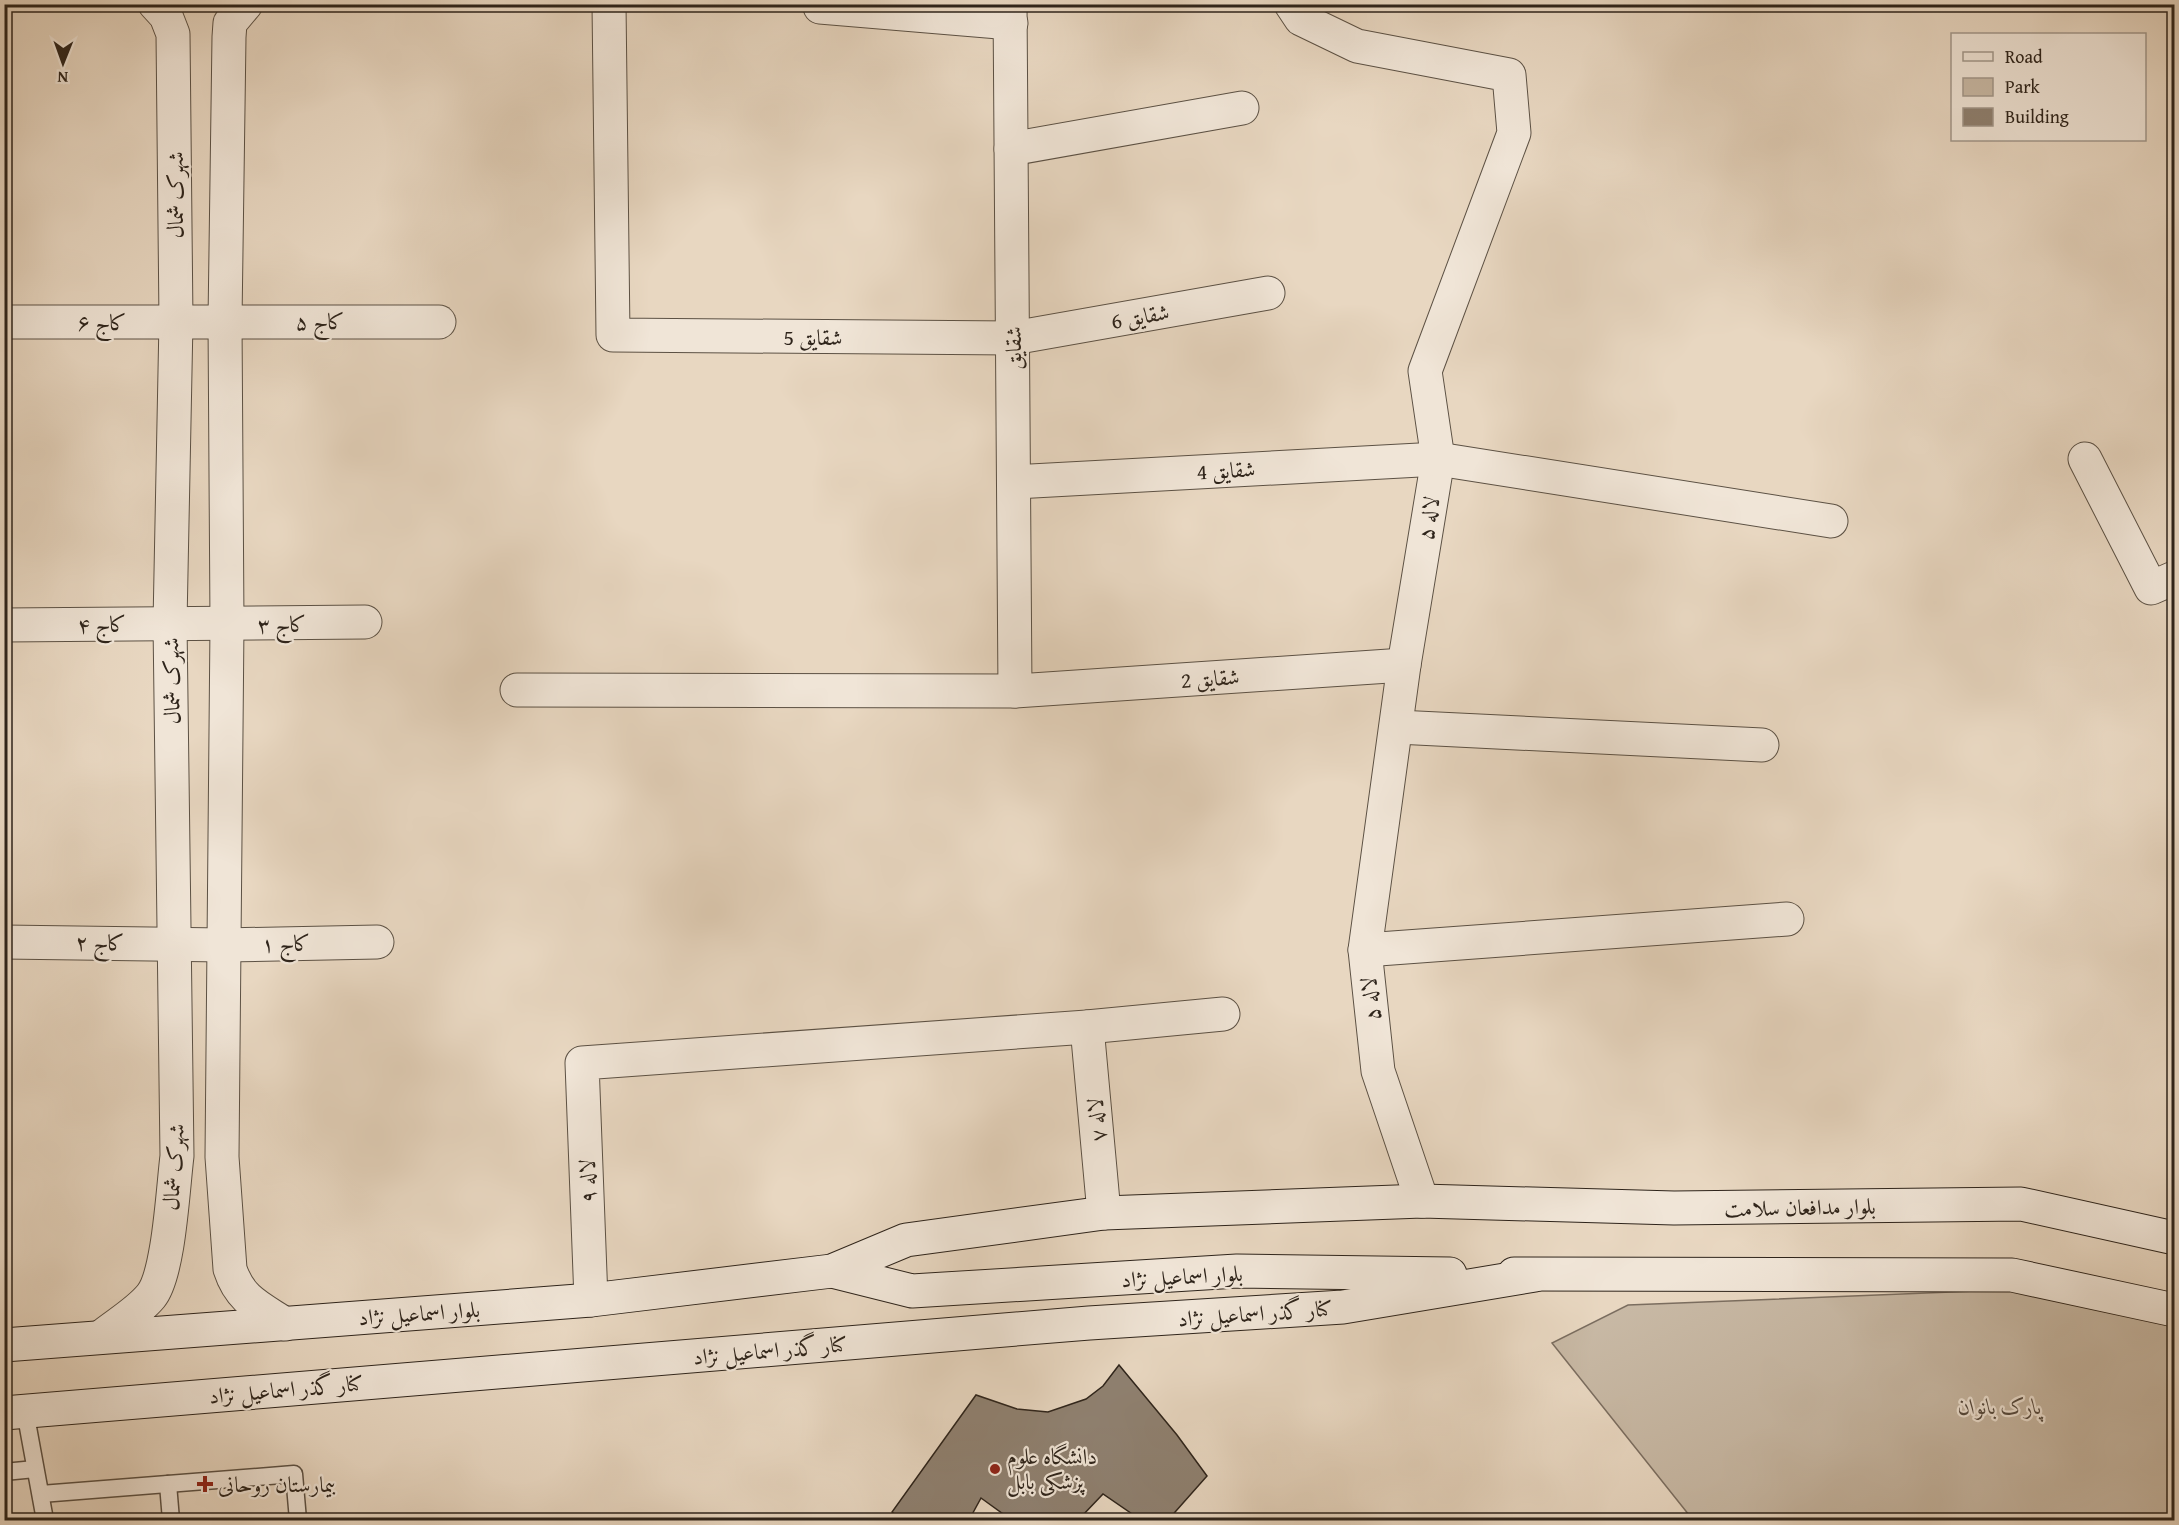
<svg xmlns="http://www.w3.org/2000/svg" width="2179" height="1525" font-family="'Gentium Book Plus',Amiri,serif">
<rect width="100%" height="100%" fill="#e8d7c1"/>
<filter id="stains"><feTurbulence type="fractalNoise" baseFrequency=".00333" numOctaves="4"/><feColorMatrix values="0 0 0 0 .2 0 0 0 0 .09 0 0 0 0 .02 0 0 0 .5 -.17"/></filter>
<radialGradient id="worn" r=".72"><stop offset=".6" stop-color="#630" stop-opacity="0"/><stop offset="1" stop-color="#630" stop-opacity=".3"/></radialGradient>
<!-- green -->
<polygon fill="#c8b9a5" stroke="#7b6e60" stroke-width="1.5" points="2026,1289 2174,1322 2174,1520 1693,1520 1552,1343 1628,1305"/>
<!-- building -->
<polygon fill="#8f8171" stroke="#2e241b" stroke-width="1.5" points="1119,1365 1177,1435 1207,1476 1168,1520 1141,1520 1103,1494 1081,1517 1067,1520 1025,1520 1006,1516 981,1498 969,1520 903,1520 892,1512 976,1395 1017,1409 1048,1412 1086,1399 1103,1386"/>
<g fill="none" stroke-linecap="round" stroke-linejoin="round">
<!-- lane casing -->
<g stroke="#5c5144" stroke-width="19">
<g id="lane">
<polyline points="25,1411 45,1520"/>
<polyline points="4,1472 35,1469"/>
<polyline points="168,1484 171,1520"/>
<polyline points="41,1494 294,1474 298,1520"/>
</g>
</g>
<!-- street casing -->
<g stroke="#5c5144" stroke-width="35">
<g id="street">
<path d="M 246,4 L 230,23 L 229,37 L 225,321 L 227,624 L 222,1157 L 230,1269 C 240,1300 259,1307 285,1324"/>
<polyline points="609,4 613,335 1013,338 1268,293"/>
<polyline points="1010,4 1015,691"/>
<polyline points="1291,4 1301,19 1357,46 1509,75 1514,133 1425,371 1438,459 1404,665 1365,950 1378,1071 1422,1201"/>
<polyline points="820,7 1011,23"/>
<polyline points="1011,149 1242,108"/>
<polyline points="4,322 439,322"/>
<polyline points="2085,459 2151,588 2174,578"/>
<polyline points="1014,482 1438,459 1831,521"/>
<polyline points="4,625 365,622"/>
<polyline points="517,690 1015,691 1404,665"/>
<polyline points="1397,727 1762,745"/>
<polyline points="4,942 224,945 377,942"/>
<polyline points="1365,950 1787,919"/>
<polyline points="1087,1027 1104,1213"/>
<polyline points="591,1300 582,1063 1087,1027 1223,1014"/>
<path d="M 101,1337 C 117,1324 138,1312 151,1296 C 169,1274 173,1187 177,1156 L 170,623 L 176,321 L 173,34 L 166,16 L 155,4"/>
</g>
</g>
<!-- secondary casing -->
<g stroke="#2e241b" stroke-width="35">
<g id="secondary">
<polyline points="832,1271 912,1291 1237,1271 1450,1274"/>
<polyline points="1514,1274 2012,1275 2174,1310"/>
<polyline points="4,1345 591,1300 832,1271 906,1240 1104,1213 1422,1201 1674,1208 2021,1204 2174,1238"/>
<polyline points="4,1413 1089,1323 1343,1307 1535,1275"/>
</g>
</g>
<!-- lane -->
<use href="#lane" stroke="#f0e5d7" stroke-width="16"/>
<!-- street -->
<use href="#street" stroke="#f0e5d7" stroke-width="33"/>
<!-- secondary -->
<use href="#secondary" stroke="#f0e5d7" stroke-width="33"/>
</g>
<!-- markers -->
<g fill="#8f2418" stroke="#f0e5d7" stroke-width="2">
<circle cx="995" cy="1469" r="6"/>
<path d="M202 1475h6v6h6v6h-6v6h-6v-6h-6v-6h6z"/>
</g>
<g text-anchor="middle" stroke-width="4.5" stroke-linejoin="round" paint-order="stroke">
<!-- street labels -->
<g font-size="22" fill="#2e241b" stroke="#f0e5d7">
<text transform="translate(175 195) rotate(-90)" y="8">شهرک شمال</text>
<text transform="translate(1140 316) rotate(-10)" y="8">شقايق 6</text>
<text x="320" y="329">کاج ۵</text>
<text x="102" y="330">کاج ۶</text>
<text x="813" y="345">شقايق 5</text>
<text transform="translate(1013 348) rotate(-90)" y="8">شقايق</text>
<text transform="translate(1226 470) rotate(-3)" y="8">شقايق 4</text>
<text transform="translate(1428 518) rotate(-81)" y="8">لاله ۵</text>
<text transform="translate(102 624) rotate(-1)" y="8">کاج ۴</text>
<text transform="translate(282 624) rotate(-1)" y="8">کاج ۳</text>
<text transform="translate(1210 678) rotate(-4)" y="8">شقايق 2</text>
<text transform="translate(171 681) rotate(-91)" y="8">شهرک شمال</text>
<text transform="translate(100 942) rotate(1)" y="8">کاج ۲</text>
<text transform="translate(286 943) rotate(-1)" y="8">کاج ۱</text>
<text transform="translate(1370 999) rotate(-97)" y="8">لاله ۵</text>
<text transform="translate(1096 1120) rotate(-95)" y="8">لاله ۷</text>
<text transform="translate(173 1167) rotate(-86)" y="8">شهرک شمال</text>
<text transform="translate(587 1181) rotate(-92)" y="8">لاله ۹</text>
<text transform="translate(1800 1207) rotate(-1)" y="8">بلوار مدافعان سلامت</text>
<text transform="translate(1182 1276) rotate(-3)" y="8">بلوار اسماعیل نژاد</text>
<text transform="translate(419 1313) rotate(-4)" y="8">بلوار اسماعیل نژاد</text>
<text transform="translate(1255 1313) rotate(-4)" y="8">کنار گذر اسماعیل نژاد</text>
<text transform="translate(770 1350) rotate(-5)" y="8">کنار گذر اسماعیل نژاد</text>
<text transform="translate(286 1389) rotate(-5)" y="8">کنار گذر اسماعیل نژاد</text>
</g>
<!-- park labels -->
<g font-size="22" font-style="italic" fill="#54493e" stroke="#f0e5d7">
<text x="2000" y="1414">پارک بانوان</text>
</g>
<!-- poi labels -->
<g font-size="22" fill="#2e241b" stroke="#f0e5d7" text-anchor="start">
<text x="1007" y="1464">دانشگاه علوم<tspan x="1007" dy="25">پزشکی بابل</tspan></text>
<text x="218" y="1492">بیمارستان روحانی</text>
</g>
</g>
<!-- margin -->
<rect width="2179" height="1525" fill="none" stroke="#e8d7c1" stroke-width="24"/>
<rect x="6" y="6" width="2167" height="1513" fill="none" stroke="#2e241b" stroke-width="3"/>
<rect x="12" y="12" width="2155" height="1501" fill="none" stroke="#2e241b" stroke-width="1.5"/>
<!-- legend -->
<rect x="1951" y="33" width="195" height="108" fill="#f0e5d7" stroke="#a2988c" stroke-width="1.5"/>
<rect x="1963" y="52" width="30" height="9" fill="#f0e5d7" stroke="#a2988c" stroke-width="1.5"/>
<text x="2005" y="63" font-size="18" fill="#2e241b">Road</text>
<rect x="1963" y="78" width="30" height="18" fill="#c8b9a5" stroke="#a2988c" stroke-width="1.5"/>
<text x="2005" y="93" font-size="18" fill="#2e241b">Park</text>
<rect x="1963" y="108" width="30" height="18" fill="#8f8171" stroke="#a2988c" stroke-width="1.5"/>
<text x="2005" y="123" font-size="18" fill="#2e241b">Building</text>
<!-- north arrow -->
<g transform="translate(63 63) rotate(181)" stroke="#f0e5d7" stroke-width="4.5" paint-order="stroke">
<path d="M0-4.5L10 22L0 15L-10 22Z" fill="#2e241b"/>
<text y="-9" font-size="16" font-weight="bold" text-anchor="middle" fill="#2e241b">N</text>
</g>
<rect width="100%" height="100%" filter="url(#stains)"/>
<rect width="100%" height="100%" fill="url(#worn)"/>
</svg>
